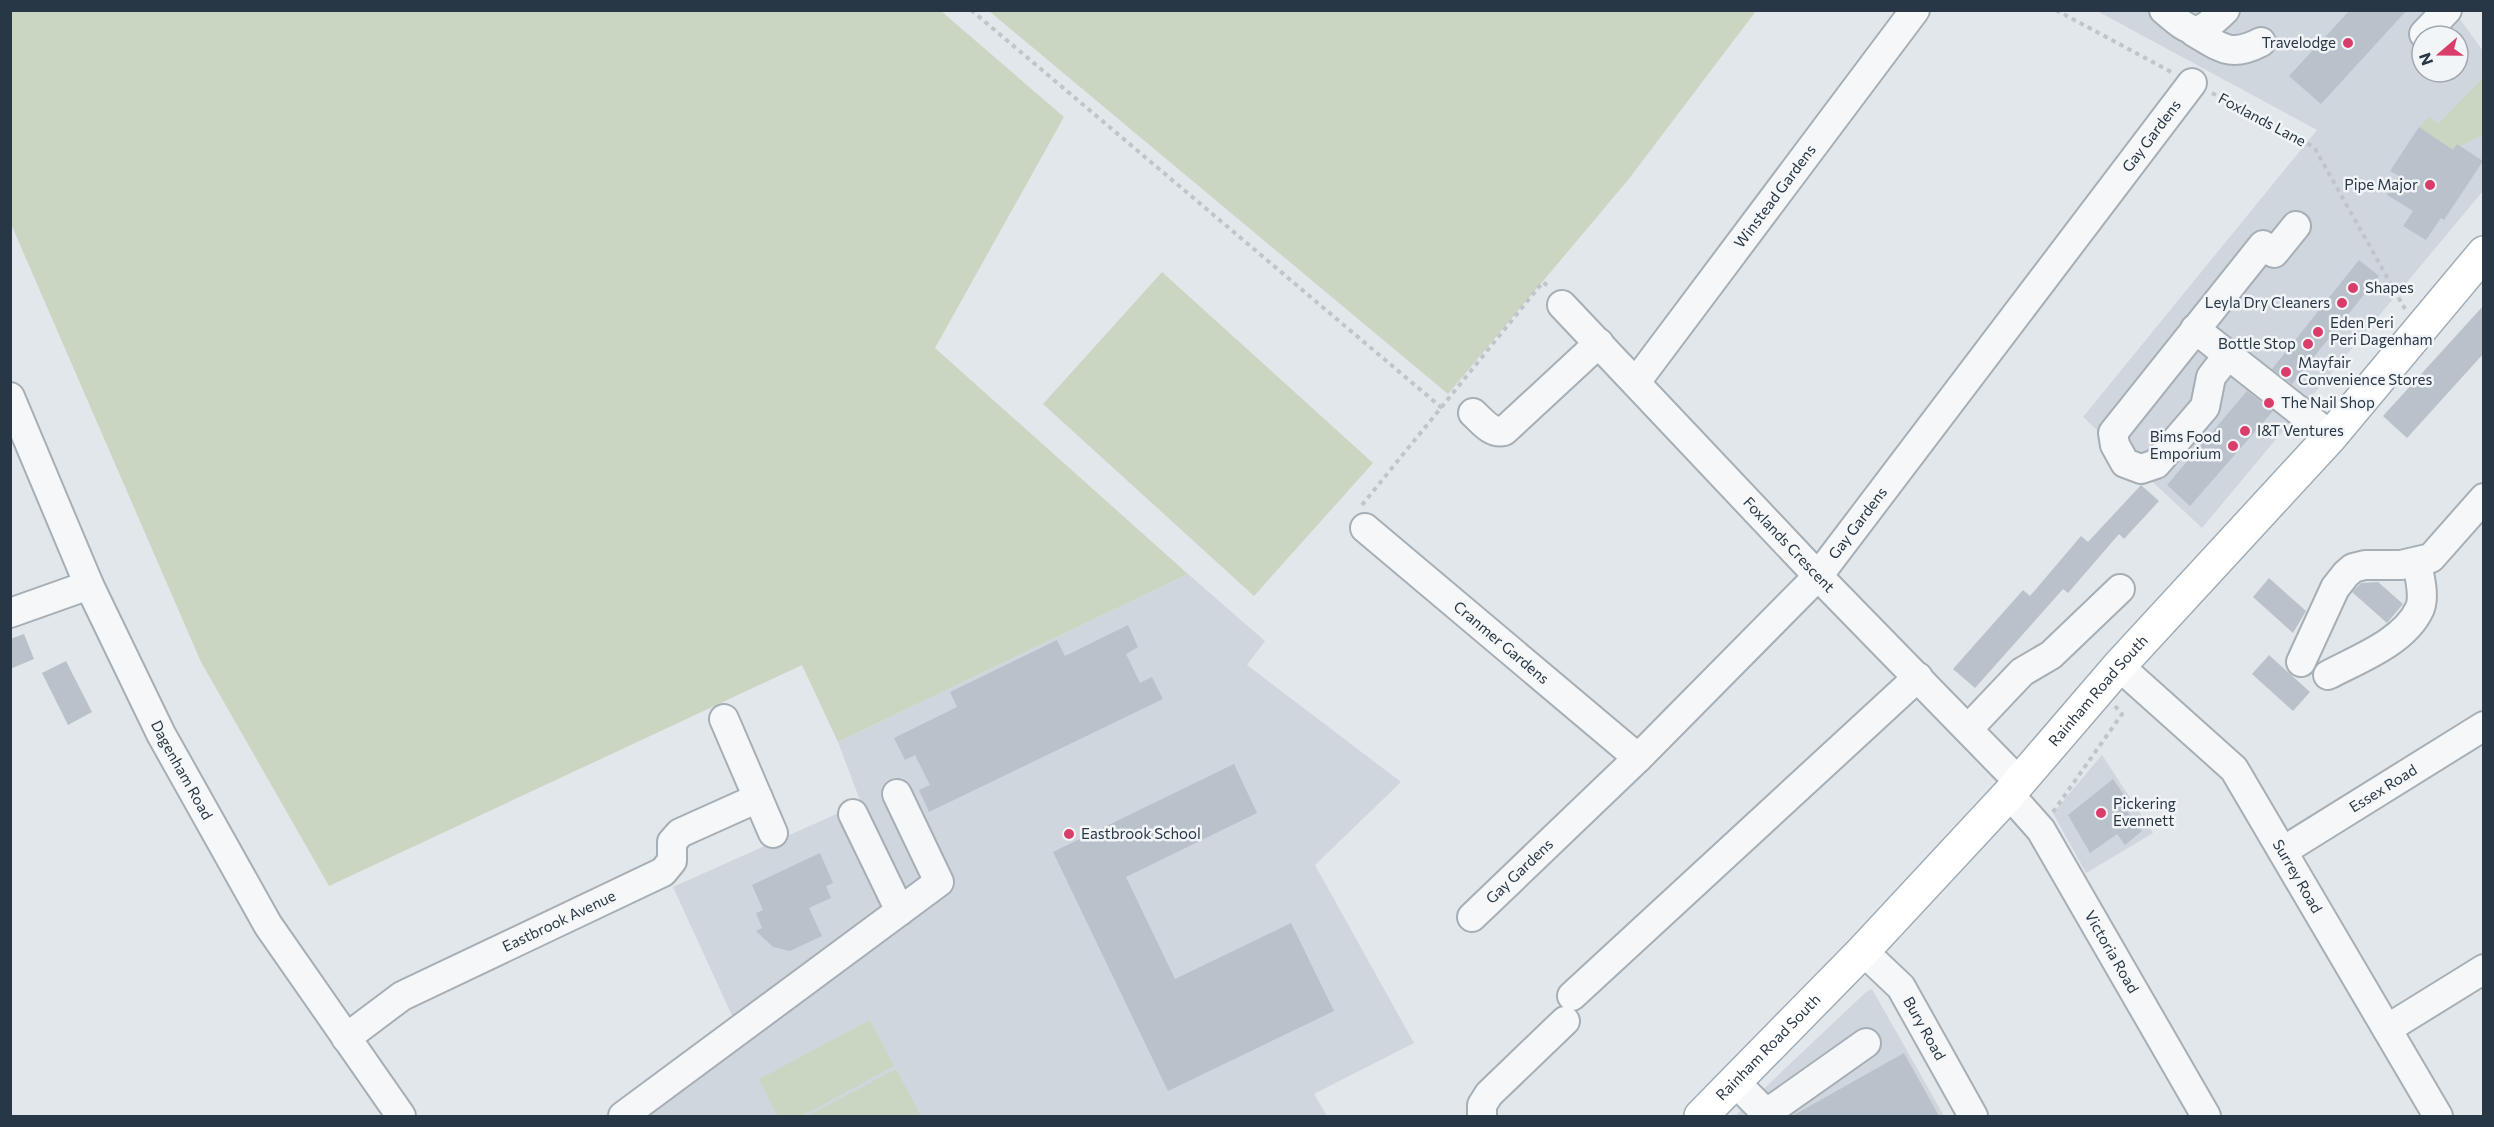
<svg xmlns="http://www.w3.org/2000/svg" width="2494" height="1127" font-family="Commissioner,sans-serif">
<rect width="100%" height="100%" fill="#e2e7eb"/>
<!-- built -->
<g fill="#d0d6de" fill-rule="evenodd">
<path d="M 2097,11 L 2454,11 L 2483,51 L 2483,191 L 2202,528 L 2083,417 L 2317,130 ZM 2422,36 L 2458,36 L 2458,72 L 2422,72 Z"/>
<polygon points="1188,574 1265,641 1247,665 1401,782 1315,865 1414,1043 1314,1094 1327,1116 604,1116 734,1020 673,887 861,803 838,742"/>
<polygon points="2102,755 2153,833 2086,873 2053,813"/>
<polygon points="1872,989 1944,1116 1735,1116 1866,992"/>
</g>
<!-- green -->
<g fill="#cad6c2">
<polygon points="10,11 941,11 1064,117 935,348 1188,574 838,742 802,665 329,886 201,662 11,224"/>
<polygon points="989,11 1756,11 1628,180 1448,394"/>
<polygon points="2483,78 2483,135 2453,150 2419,127 2429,117 2438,124"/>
<polygon points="1162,272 1373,463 1254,596 1043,404"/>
<polygon points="870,1020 894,1066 802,1116 777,1116 759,1079"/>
<polygon points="896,1069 921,1116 807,1116"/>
</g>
<!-- building -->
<g fill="#b9c1ca">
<polygon points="2350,10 2407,10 2321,104 2289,76"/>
<polygon points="2419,127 2453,150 2457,144 2483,161 2444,220 2441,218 2426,240 2403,226 2413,211 2387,195 2399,176 2390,171"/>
<polygon points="2359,260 2379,276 2292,384 2272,369"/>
<polygon points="2484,305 2484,353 2407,438 2383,416"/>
<polygon points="2247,391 2273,411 2190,506 2167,485"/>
<polygon points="2141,485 2159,501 2124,539 2119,534 2068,593 2063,589 1975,688 1953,669 2023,590 2030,596 2081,536 2088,542"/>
<polygon points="2269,578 2306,611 2293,633 2253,597"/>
<polygon points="2378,582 2403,604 2387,623 2352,592 2361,583"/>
<polygon points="1128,625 1138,647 1126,654 1140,683 1152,677 1163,699 929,812 919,790 930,785 915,755 905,760 894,738 957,707 950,692 1057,640 1065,656"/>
<polygon points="24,634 34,659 10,669 10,639"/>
<polygon points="2269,655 2310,692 2293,711 2252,674"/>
<polygon points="66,661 92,712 68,725 42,673"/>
<polygon points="1234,764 1257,813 1126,877 1175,979 1291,923 1334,1011 1168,1091 1053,852"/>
<polygon points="2113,779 2132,807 2127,811 2142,831 2125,845 2117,834 2090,853 2068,815"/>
<polygon points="820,853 833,883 826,886 831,898 809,908 822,936 790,951 773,947 756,931 762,928 756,913 763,910 752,885"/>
<polygon points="1904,1053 1939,1116 1792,1116"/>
</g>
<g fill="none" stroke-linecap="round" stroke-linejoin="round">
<!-- minor casing -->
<g stroke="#a6afb6" stroke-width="32">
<g id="minor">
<path d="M 2164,10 C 2194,36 2197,37 2225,10"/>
<path d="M 2194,32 C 2222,48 2230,58 2261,42"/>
<polyline points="2424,34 2447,10"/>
<path id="s1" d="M 1562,305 L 1818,576 L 2018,781"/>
<polyline points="2195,329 2331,436"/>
<polyline points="2228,355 2211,377 2205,407 2156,464 2141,469 2125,463 2115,445 2113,433 2263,245 2274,253 2296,226"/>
<path id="s2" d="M 1636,382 L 1915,10"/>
<path id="s3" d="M 10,397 L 89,585 L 161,734 L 268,925 L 401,1116"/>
<path d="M 1473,413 C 1482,421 1491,434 1504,431 L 1599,343"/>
<path id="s4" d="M 1365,528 L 1638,758"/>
<polyline points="10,613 89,585"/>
<polyline points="2301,662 2335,588 2346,574 2353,568 2365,565 2401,565 2431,558 2484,498"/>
<path id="s5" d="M 2119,666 L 2234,769 L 2438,1116"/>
<path d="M 2328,675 C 2358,659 2405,642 2420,608 C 2425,595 2419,575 2417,562"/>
<polyline points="724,719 773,833"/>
<polyline points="1968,729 2022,672 2051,655 2120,589"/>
<path id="s6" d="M 2009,794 L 2041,830 L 2206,1116"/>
<polyline points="853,814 900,911"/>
<path id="s7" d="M 2283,851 L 2484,726"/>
<path id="s8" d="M 1472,917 L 1638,758 L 1818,576 L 2192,83"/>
<path id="s9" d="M 1863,951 L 1901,987 L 1973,1116"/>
<polyline points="1572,996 1918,677"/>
<polyline points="2387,1029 2484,969"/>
<path id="s10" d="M 346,1038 L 402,996 L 663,872 L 672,861 L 672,842 L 680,833 L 758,798"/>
<polyline points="1735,1082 1769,1116"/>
<polyline points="1767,1113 1866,1043"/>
<polyline points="623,1116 939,882 897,794"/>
<polyline points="1482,1116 1482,1105 1489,1094 1565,1021"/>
</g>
</g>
<!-- major casing -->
<g stroke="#a0adb8" stroke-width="36">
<g id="major">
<path id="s11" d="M 1701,1116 L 1863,951 L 2009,794 L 2119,666 L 2331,436 L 2484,253"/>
</g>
</g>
<!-- path -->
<g stroke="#c0c5ca" stroke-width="4" stroke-dasharray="4.5 4.5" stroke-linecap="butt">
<polyline points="971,10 1442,408"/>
<polyline points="2056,10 2173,73"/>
<polyline points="2212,93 2314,147 2405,309"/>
<polyline points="1362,505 1543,282 1549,287"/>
<polyline points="2053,812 2122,714 2115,706"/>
</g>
<!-- minor -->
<use href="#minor" stroke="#f5f7f9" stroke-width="28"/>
<!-- major -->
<use href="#major" stroke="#fff" stroke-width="33"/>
</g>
<!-- markers -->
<g fill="#d93e6a" stroke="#f2f5f8" stroke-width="2">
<circle cx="2348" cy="43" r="6"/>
<circle cx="2430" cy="185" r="6"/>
<circle cx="2353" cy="288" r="6"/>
<circle cx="2342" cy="303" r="6"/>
<circle cx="2318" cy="332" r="6"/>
<circle cx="2308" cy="344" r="6"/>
<circle cx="2286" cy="372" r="6"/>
<circle cx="2269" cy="403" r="6"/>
<circle cx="2245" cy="431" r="6"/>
<circle cx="2233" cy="446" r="6"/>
<circle cx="2101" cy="813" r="6"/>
<circle cx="1069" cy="834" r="6"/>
</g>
<g text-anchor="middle" stroke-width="5" stroke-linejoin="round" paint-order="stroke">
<!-- poi labels -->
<g font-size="15" fill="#283745" stroke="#f2f5f8" text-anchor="start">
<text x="2336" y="48" text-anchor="end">Travelodge</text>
<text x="2418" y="190" text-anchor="end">Pipe Major</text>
<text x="2365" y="293">Shapes</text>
<text x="2330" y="308" text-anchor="end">Leyla Dry Cleaners</text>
<text x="2330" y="328">Eden Peri<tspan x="2330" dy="17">Peri Dagenham</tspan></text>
<text x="2296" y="349" text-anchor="end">Bottle Stop</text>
<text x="2298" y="368">Mayfair<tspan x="2298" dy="17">Convenience Stores</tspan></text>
<text x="2281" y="408">The Nail Shop</text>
<text x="2257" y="436">I&amp;T Ventures</text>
<text x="2221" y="442" text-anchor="end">Bims Food<tspan x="2221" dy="17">Emporium</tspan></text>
<text x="2113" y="809">Pickering<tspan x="2113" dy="17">Evennett</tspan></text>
<text x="1081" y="839">Eastbrook School</text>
</g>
<!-- street labels -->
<g font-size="15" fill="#283745" stroke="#f2f5f8">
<text transform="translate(2262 120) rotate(28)" y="5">Foxlands Lane</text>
<text dy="5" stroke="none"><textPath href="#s8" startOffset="1038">Gay Gardens</textPath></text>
<text dy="5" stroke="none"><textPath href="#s2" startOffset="232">Winstead Gardens</textPath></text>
<text dy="5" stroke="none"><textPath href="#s8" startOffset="552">Gay Gardens</textPath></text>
<text dy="5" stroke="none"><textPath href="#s1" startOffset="330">Foxlands Crescent</textPath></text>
<text dy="5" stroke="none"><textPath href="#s4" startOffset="178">Cranmer Gardens</textPath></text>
<text dy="5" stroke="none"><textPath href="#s11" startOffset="582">Rainham Road South</textPath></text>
<text dy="5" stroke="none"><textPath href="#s3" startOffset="411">Dagenham Road</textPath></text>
<text dy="5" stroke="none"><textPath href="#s7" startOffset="118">Essex Road</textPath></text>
<text dy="5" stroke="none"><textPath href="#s8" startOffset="66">Gay Gardens</textPath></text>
<text dy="5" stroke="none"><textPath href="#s5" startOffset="279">Surrey Road</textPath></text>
<text dy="5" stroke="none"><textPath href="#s10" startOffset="244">Eastbrook Avenue</textPath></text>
<text dy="5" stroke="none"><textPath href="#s6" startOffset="189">Victoria Road</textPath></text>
<text dy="5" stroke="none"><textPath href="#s9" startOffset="100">Bury Road</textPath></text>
<text dy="5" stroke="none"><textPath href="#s11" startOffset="96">Rainham Road South</textPath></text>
</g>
</g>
<!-- border -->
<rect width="2494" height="1127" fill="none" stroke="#283745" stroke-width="24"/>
<!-- north arrow -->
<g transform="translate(2440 54) rotate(250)"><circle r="28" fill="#f2f5f8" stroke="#a1a9b0" stroke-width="1.5"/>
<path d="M0-4.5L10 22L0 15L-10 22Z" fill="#d93e6a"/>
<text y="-9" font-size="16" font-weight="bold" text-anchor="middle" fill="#283745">N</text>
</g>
</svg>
